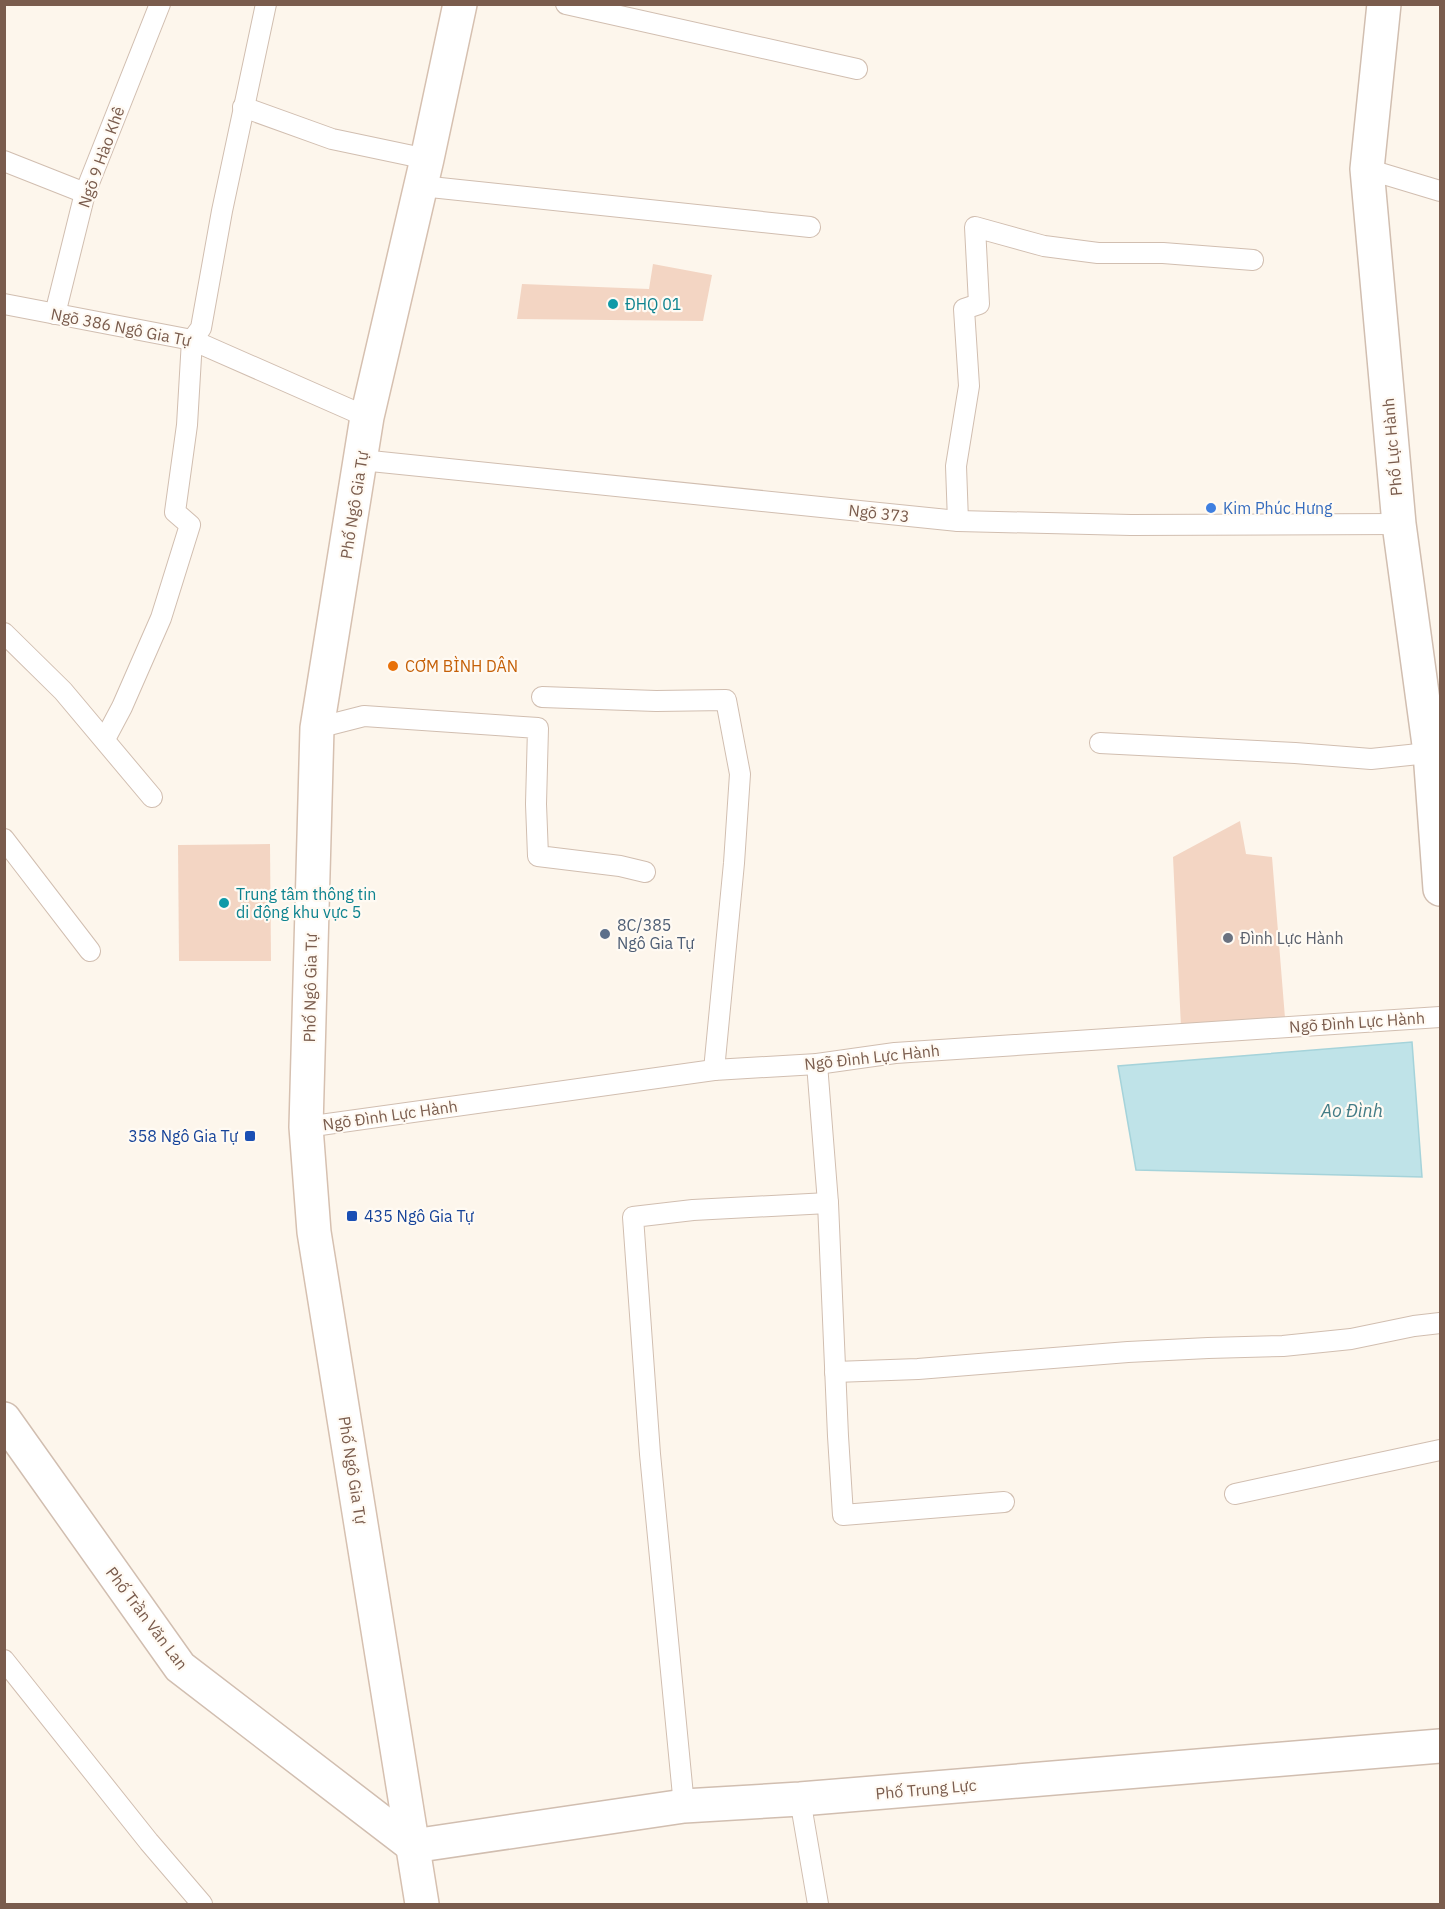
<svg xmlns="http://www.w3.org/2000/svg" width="1445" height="1909" font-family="'IBM Plex Sans',sans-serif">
<rect width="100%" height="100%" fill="#fdf6ec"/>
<!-- water -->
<polygon fill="#bfe3e8" stroke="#a5d3da" stroke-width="1.5" points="1412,1042 1422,1177 1136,1170 1118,1066"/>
<!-- building -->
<g fill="#f3d5c3">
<polygon points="653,264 712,275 703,321 517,319 522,284 649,289"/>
<polygon points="1240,821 1246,854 1272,857 1285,1018 1181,1027 1173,857"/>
<polygon points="270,844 271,961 179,961 178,845"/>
</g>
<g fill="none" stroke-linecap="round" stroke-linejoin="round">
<!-- service casing -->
<g stroke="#d1beb0" stroke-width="22">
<g id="service">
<polyline points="566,4 857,69"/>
<polyline points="243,107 332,139 427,159"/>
<polyline points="4,161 85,193"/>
<polyline points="1367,169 1440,191"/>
<polyline points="421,186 810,227"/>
<polyline points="4,304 192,340 367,417"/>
<polyline points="55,314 85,193 160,4"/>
<polyline points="361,460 958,521 1131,525 1399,524"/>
<polyline points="958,521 956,466 969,386 964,309 979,304 975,227 1044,246 1098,253 1163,253 1253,260"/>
<polyline points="4,633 63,691 152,797"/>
<polyline points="542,697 656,701 726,700 740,774 734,863 714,1070"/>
<polyline points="317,728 364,716 538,728 536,804 538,856 620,866 645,872"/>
<polyline points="105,739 122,707 161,618 190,525 175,512 187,425 192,340 201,328 222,211 266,4"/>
<polyline points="1100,743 1295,753 1371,759 1438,752"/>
<polyline points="4,839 90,951"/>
<polyline points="817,1064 828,1203 838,1436 843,1515 1004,1502"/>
<polyline points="306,1127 714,1070 817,1064 895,1053 1440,1017"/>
<polyline points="835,1372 918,1369 1128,1352 1208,1348 1283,1346 1351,1339 1414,1326 1440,1323"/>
<polyline points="1235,1494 1440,1450"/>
<polyline points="4,1660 149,1842 202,1904"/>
<polyline points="800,1799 818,1904"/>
<polyline points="684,1806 650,1454 633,1217 693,1210 828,1203"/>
</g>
</g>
<!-- minor casing -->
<g stroke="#d1beb0" stroke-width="36">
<polyline id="minor" points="1384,4 1367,169 1399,524 1430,752 1440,889"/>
</g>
<!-- tertiary casing -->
<g stroke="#d1beb0" stroke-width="36">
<polyline id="tertiary" points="4,1419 180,1667 413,1846 684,1806 800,1799 1440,1746"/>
</g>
<!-- secondary casing -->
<g stroke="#d6c0b0" stroke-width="36">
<polyline id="secondary" points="422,1904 314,1232 306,1127 317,728 367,417 427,159 460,4"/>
</g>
<!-- service -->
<use href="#service" stroke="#fff" stroke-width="20"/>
<!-- minor -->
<use href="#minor" stroke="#fff" stroke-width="33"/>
<!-- tertiary -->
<use href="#tertiary" stroke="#fff" stroke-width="33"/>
<!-- secondary -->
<use href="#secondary" stroke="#fff" stroke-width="33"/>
</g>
<!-- markers -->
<g fill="#0f9aa8" stroke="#fffaf3" stroke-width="2">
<circle cx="613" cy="304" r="6"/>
<circle cx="224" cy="903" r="6"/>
</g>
<circle fill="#3f7fe0" stroke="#fffaf3" stroke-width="2" cx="1211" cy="508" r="6"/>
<circle fill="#e8710a" stroke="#fffaf3" stroke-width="2" cx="393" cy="666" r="6"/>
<circle fill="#5c6f8a" stroke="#fffaf3" stroke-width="2" cx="605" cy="934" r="6"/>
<circle fill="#6b7280" stroke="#fffaf3" stroke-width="2" cx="1228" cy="938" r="6"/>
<g fill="#1a4fb4" stroke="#fffaf3" stroke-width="2">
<rect x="244" y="1130" width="12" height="12" rx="3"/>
<rect x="346" y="1210" width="12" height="12" rx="3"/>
</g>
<g text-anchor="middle" stroke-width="4.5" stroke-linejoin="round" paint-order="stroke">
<!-- street labels -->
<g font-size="16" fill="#7a5c4d" stroke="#fffaf3">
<text transform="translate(101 157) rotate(-70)" y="6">Ngõ 9 Hào Khê</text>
<text transform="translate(121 327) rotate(11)" y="6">Ngõ 386 Ngô Gia Tự</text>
<text transform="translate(1392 447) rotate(-95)" y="6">Phố Lực Hành</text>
<text transform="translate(354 505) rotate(-81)" y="6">Phố Ngô Gia Tự</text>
<text transform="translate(879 513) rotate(6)" y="6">Ngõ 373</text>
<text transform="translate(310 988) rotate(-89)" y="6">Phố Ngô Gia Tự</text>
<text transform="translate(1357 1022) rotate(-4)" y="6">Ngõ Đình Lực Hành</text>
<text transform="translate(872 1057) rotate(-6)" y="6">Ngõ Đình Lực Hành</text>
<text transform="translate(390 1115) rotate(-8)" y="6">Ngõ Đình Lực Hành</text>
<text transform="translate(353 1470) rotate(81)" y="6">Phố Ngô Gia Tự</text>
<text transform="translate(147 1618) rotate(53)" y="6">Phố Trần Văn Lan</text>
<text transform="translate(926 1789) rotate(-5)" y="6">Phố Trung Lực</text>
</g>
<!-- culture labels -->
<g font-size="16" fill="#0d838f" stroke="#fffaf3" text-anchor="start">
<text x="625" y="310">ĐHQ 01</text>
<text x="236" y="900">Trung tâm thông tin<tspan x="236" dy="18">di động khu vực 5</tspan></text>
</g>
<!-- shop labels -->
<g font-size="16" fill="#366cbe" stroke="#fffaf3" text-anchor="start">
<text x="1223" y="514">Kim Phúc Hưng</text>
</g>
<!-- food labels -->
<g font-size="16" fill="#c56008" stroke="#fffaf3" text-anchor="start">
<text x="405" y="672">CƠM BÌNH DÂN</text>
</g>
<!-- service labels -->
<g font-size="16" fill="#4e5e75" stroke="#fffaf3" text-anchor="start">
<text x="617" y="931">8C/385<tspan x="617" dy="18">Ngô Gia Tự</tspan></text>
</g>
<!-- worship labels -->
<g font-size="16" fill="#5b616d" stroke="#fffaf3" text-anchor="start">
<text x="1240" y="944">Đình Lực Hành</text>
</g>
<!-- transit labels -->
<g font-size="16" fill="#164399" stroke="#fffaf3" text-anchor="end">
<text x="238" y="1142">358 Ngô Gia Tự</text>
<text x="364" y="1222" text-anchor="start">435 Ngô Gia Tự</text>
</g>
<!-- water labels -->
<g font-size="18" font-style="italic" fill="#437c86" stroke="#fffaf3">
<text x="1352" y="1117">Ao Đình</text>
</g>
</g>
<!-- border -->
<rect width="1445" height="1909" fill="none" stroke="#7a5c4d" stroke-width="12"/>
</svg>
